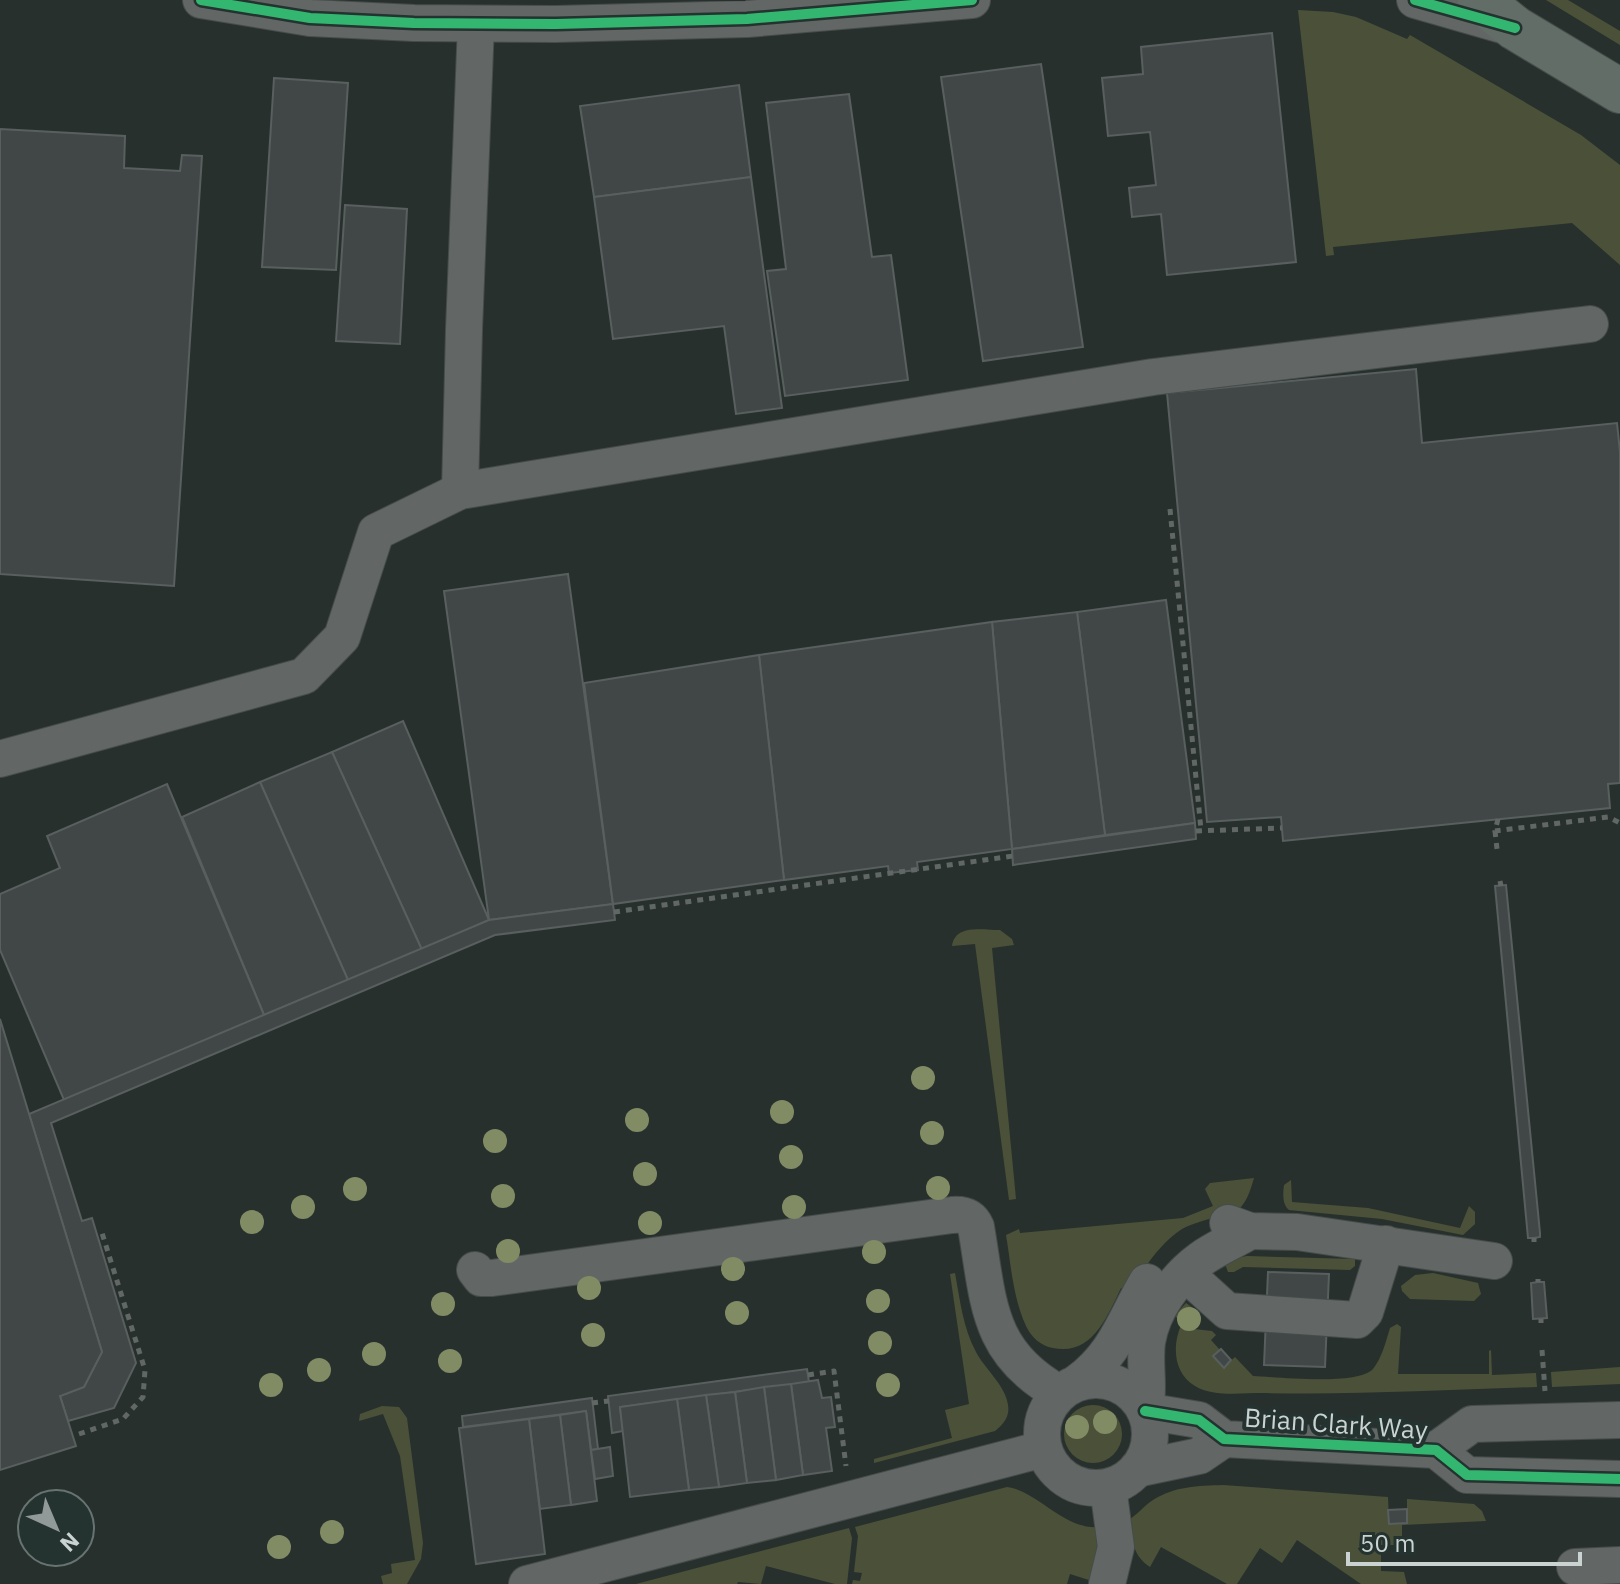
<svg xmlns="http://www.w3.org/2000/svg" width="1620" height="1584" font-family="'IBM Plex Sans',sans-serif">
<rect width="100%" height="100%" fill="#28302e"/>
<!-- green -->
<g fill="#4b5138">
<polygon points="1546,0 1568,0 1620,31 1620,45"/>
<polygon points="1298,10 1333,12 1356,17 1407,39 1410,35 1581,135 1620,165 1620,265 1572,223 1333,247 1334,255 1326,256"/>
<path d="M 1000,930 L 1012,939 L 1014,945 L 992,948 L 1016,1199 L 1009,1200 L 975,944 L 952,946 C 955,924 982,930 1000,930 Z"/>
<path d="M 1254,1178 C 1251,1188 1248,1199 1241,1207 C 1236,1213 1196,1221 1182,1229 C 1160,1243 1142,1270 1130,1293 L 1121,1288 C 1107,1317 1092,1356 1053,1348 C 1041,1346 1031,1337 1026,1326 C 1013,1298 1011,1265 1006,1235 L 1019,1229 L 1020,1233 L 1183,1218 L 1213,1206 L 1205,1189 L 1210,1183 Z"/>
<path d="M 1291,1180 L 1292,1202 L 1368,1208 L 1460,1228 L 1469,1206 L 1475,1212 L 1475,1224 L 1463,1235 L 1382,1219 L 1289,1210 C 1282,1205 1283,1193 1284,1185 Z"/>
<polygon points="1247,1256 1355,1259 1355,1266 1350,1270 1243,1267 1234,1272 1228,1272 1225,1264 1235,1258"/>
<path d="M 955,1273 C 960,1300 963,1328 976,1352 C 984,1368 1006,1386 1008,1405 C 1010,1416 1004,1424 995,1431 L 874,1463 L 874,1459 L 952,1438 L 945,1410 L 969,1404 L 950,1274 Z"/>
<polygon points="1433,1273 1478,1283 1481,1294 1474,1301 1410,1299 1402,1291 1401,1286 1415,1275"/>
<path d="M 1186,1303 L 1196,1310 L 1194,1329 L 1212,1331 L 1216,1335 L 1211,1340 L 1220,1350 L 1214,1357 L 1224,1367 L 1235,1357 L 1253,1376 C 1278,1377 1357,1386 1373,1369 C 1382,1358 1386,1341 1390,1328 L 1397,1324 L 1401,1327 L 1398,1374 L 1489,1374 L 1489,1351 L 1491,1350 L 1492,1375 L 1536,1373 L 1537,1387 C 1445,1390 1353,1395 1261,1393 C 1241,1393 1213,1397 1195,1386 C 1172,1372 1172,1343 1183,1321 L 1174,1316 Z"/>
<polygon points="1620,1367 1620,1384 1552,1387 1551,1372"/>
<circle cx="1093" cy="1434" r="29"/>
<polygon points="382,1406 399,1407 407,1418 423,1543 421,1559 407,1584 383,1584 381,1576 392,1573 391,1564 415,1560 400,1456 383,1414 359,1421 360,1414"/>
<path d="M 1223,1485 L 1388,1497 L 1389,1524 L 1407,1523 L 1407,1499 L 1474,1504 L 1482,1511 L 1486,1521 L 1402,1525 L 1402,1545 L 1381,1545 L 1381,1571 L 1404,1572 L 1407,1584 L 1361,1584 L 1297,1540 L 1282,1563 L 1260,1548 L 1237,1584 L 1227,1584 L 1161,1547 L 1150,1567 C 1133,1556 1132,1540 1128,1520 C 1138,1515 1143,1506 1153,1500 C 1175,1486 1198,1486 1223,1485 Z"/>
<path d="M 1007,1487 C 1038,1491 1065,1531 1100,1527 L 1092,1581 L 1070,1574 L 1067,1584 L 852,1584 L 853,1580 L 860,1581 L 862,1573 L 854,1572 L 858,1536 L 855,1527 Z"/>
<polygon points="849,1528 852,1538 847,1584 835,1584 766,1566 761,1584 738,1582 737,1584 636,1584"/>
</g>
<!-- building -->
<g fill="#414747" stroke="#585f5e" stroke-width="2">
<polygon points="1272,33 1296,262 1167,275 1161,214 1132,217 1129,188 1156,185 1150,132 1108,136 1102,78 1143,74 1141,47"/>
<polygon points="1041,64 1083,347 983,361 941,77"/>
<polygon points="274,78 348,83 336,270 262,267"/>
<polygon points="739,85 751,177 594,197 580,106"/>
<polygon points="849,94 872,257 891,255 908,380 785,396 767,271 786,269 766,103"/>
<polygon points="0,129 125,136 124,168 180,171 182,155 202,156 174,586 0,574"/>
<polygon points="751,177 782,408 736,414 724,326 613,339 594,197"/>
<polygon points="345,205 407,209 400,344 336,341"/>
<polygon points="1416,369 1422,443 1617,423 1620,452 1620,783 1608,784 1610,808 1283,841 1281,817 1207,822 1167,393"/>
<polygon points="568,574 613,904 489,920 444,591"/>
<polygon points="1166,600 1195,823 1105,835 1077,612"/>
<polygon points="1077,612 1105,835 1012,849 992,622"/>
<polygon points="992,622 1012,849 917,862 918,870 889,873 888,866 784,880 759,655"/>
<polygon points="759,655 784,880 613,904 584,683"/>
<polygon points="403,721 489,920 422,950 332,752"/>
<polygon points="332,752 422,950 348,980 260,782"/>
<polygon points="260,782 348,980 264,1015 182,817"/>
<polygon points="167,784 264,1015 64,1100 0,950 0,894 60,868 47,836"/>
<polygon points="1195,823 1196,839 1013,865 1012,849"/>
<polygon points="1506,885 1540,1233 1540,1237 1534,1238 1528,1238 1495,886"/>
<polygon points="613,904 615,920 495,935 51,1123 82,1221 92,1218 136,1363 114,1408 68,1421 60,1396 84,1387 102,1352 29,1114 489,920"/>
<polygon points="0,1019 102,1352 84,1387 60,1396 76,1446 0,1470"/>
<polygon points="1268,1272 1329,1274 1325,1367 1264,1365"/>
<polygon points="1538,1282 1544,1282 1547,1318 1533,1319 1531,1283"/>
<polygon points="1221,1349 1231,1360 1224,1368 1213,1356"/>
<polygon points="807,1369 809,1382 620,1407 623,1431 612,1433 608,1396"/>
<polygon points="818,1380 822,1398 831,1397 835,1427 826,1428 832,1471 803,1475 791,1384"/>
<polygon points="791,1384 803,1475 776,1480 764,1387"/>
<polygon points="764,1387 776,1480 747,1483 735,1392"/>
<polygon points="735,1392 747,1483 719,1487 706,1395"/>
<polygon points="706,1395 719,1487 689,1490 677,1399"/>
<polygon points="592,1398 598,1449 591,1450 586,1411 463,1427 462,1416"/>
<polygon points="677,1399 689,1490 630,1497 620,1407"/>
<polygon points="586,1411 597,1501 571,1505 560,1415"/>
<polygon points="560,1415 571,1505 540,1509 529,1419"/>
<polygon points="529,1419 545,1554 476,1564 459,1428"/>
<polygon points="610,1447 613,1476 595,1479 591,1450"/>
<polygon points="1407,1509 1407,1523 1389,1524 1388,1510"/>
</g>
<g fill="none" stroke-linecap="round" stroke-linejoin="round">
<!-- minor casing -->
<g stroke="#454c4a" stroke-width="38">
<g id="minor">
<polyline points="201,0 310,18 414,23 556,24 747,19 972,0"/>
<polyline points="1415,0 1509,27"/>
<polyline points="460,491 464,330 476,24"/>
<polyline points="0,759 304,676 342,637 376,532 460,491 1153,377 1590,324"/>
<polyline points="1228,1223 1250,1231 1297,1232 1494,1261"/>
<path d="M 1250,1231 C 1234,1241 1216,1248 1201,1259 C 1175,1278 1152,1310 1147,1342 C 1144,1365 1150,1388 1145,1411 L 1199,1420 L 1224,1439 L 1436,1450 L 1467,1475 L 1620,1479"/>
<path d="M 475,1270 L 481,1278 L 492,1278 L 952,1215 C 963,1214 971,1216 976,1227 C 989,1302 986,1352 1059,1393"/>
<polyline points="1185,1273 1227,1311 1357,1320 1365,1312 1386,1244"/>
<circle cx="1096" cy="1434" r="54"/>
<path d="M 1078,1382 C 1116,1354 1124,1321 1147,1282"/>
<polyline points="1436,1450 1472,1424 1620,1420"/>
<polyline points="1137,1469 1199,1456 1224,1439"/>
<polyline points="1575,1567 1620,1565"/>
<polyline points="527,1584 1043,1449"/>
<polyline points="1107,1584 1116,1547 1108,1487"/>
</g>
</g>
<!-- major casing -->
<g stroke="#454c4a" stroke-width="46">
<polyline id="major" points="1480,0 1515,28 1620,91"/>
</g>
<!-- path -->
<g stroke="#616765" stroke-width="5" stroke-dasharray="6 6" stroke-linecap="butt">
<polyline points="1170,509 1201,830"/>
<polyline points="1498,819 1495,831 1608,817 1620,823"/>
<polyline points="1196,831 1282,828"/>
<polyline points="1495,831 1497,849"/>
<polyline points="1500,881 1501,886"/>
<polyline points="614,912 1013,856"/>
<polyline points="1534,1242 1534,1238"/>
<polyline points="1538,1279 1538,1282"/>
<polyline points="1541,1319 1541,1323"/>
<polyline points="1542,1350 1545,1391"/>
<polyline points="808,1375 834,1371 846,1466"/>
<polyline points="592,1403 609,1401"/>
<polyline points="79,1434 123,1419 143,1397 145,1370 102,1233 97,1235"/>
</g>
<!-- minor -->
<use href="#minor" stroke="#626766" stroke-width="36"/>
<!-- major -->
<use href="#major" stroke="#626d67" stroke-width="44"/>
<!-- cycleway casing -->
<g stroke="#243330" stroke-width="15">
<g id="cycleway">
<polyline points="201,0 310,18 414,23 556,24 747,19 972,0"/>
<polyline points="1415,0 1515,28"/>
<polyline points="1145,1411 1199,1420 1224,1439 1436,1450 1467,1475 1620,1479"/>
</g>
</g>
<!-- cycleway -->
<use href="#cycleway" stroke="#33b770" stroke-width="10"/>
</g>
<!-- trees -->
<g fill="#818c65">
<circle cx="923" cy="1078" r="12"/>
<circle cx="782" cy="1112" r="12"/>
<circle cx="637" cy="1120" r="12"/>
<circle cx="932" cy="1133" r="12"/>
<circle cx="495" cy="1141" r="12"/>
<circle cx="791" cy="1157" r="12"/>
<circle cx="645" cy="1174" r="12"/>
<circle cx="938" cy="1188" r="12"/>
<circle cx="355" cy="1189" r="12"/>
<circle cx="503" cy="1196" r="12"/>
<circle cx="303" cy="1207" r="12"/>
<circle cx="794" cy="1207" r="12"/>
<circle cx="252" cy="1222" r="12"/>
<circle cx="650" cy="1223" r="12"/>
<circle cx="508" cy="1251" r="12"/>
<circle cx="874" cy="1252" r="12"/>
<circle cx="733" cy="1269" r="12"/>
<circle cx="589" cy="1288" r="12"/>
<circle cx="878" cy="1301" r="12"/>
<circle cx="443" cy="1304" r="12"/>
<circle cx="737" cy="1313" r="12"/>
<circle cx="1189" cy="1319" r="12"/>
<circle cx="593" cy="1335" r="12"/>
<circle cx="880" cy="1343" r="12"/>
<circle cx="374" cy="1354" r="12"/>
<circle cx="450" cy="1361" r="12"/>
<circle cx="319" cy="1370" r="12"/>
<circle cx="271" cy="1385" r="12"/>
<circle cx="888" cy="1385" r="12"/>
<circle cx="1105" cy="1422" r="12"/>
<circle cx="1077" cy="1427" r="12"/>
<circle cx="332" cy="1532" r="12"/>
<circle cx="279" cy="1547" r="12"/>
</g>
<g text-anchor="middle" stroke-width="8" stroke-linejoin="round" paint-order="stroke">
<!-- street labels -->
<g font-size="26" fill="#cad3d1" stroke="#243330">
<text transform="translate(1336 1424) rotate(4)" y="9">Brian Clark Way</text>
</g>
</g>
<!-- north arrow -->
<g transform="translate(56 1528) rotate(136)"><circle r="38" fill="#243330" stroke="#667370" stroke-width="2"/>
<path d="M0-6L14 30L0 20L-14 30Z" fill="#919a98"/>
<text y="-12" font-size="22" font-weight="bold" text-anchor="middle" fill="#cad3d1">N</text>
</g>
<!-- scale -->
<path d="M1348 1552v12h232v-12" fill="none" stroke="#cad3d1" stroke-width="4"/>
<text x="1360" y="1552" font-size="24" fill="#cad3d1" stroke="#243330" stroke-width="6" paint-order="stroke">50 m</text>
</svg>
